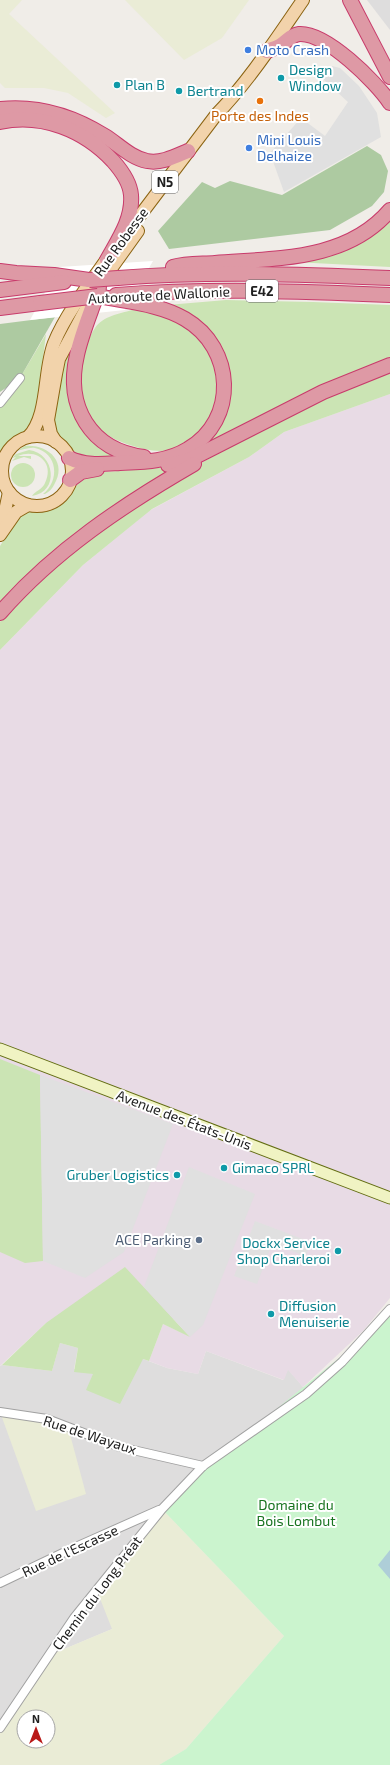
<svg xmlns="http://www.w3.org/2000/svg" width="390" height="1765" font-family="'Exo 2',sans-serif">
<rect width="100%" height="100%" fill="#f0ede8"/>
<!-- residential -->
<g fill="#dedddd">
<polygon points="367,0 390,0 390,30"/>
<polygon points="60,1343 78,1348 74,1369 93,1374 143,1359 167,1368 198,1374 206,1351 283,1380 288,1369 303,1387 306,1394 167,1504 112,1629 50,1655 0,1730 0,1412 68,1427 147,1451 46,1416 0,1409 0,1366 2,1365 52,1371"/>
</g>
<!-- industrial -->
<polygon fill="#e8dbe5" points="390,394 390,1298 363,1331 303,1387 288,1370 284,1380 206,1351 198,1374 167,1368 149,1361 163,1324 189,1336 174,1319 46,1323 0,1366 0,650 83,565 149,511 249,457 284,432"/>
<!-- farmland -->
<g fill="#eaecd6" fill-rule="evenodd">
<polygon points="0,0 22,0 9,14 115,113 106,118 68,93 44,88 5,88 0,83"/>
<polygon points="125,0 249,0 222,38 184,60"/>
<polygon points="0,1412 68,1427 86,1494 36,1511"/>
<path d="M 162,1509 L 284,1636 L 186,1749 L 159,1765 L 0,1765 L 0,1724 L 50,1655 L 112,1629 L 99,1596 ZM 24,1717 L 48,1717 L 48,1741 L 24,1741 Z"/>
</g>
<!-- grass -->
<g fill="#cbe4b4">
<path d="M 390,220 L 390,267 L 294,262 C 328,255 366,248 390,220 Z"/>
<polygon points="226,300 313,302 390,305 390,362 198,453 210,437 226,361 167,305"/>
<path d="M 132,310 C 159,313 187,320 205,342 C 209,347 211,356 213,362 C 215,367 219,373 220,378 C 220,384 218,391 217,396 C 215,409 208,425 199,434 C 190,441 172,451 161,451 C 141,451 105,439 93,423 C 75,401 79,350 95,328 C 103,316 119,314 132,310 Z"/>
<polygon points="46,334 34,430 18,437 0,452 0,403 20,378"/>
<polygon points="78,334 82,417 135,455 81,463 53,428 52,393 59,359"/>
<polygon points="390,373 390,394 284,432 249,457 152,509 83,565 0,650 0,622 2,618 56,565 102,529 198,465 240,440 282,419 337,393"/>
<path d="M 25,446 C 48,444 68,462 54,485 C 52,489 49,492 45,494 L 43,494 C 60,481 58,453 35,448 C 29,447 22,450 17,451 Z"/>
<path d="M 29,450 C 55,453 60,492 32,496 C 35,491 43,489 45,483 C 55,463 37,448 18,456 L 31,456 L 31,459 L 24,457 L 12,461 L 16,457 L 12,458 L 16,454 Z"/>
<polygon points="192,461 134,493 65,541 23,580 0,608 0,546 18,517 30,511 45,510 57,506 64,499 74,484 86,475 93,473 170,467"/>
<circle cx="23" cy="475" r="12"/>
<polygon points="0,1059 40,1075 43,1261 25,1263 0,1252"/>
<polygon points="125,1267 190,1337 163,1324 149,1361 143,1359 120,1404 86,1390 93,1374 74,1372 78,1348 60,1343 52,1371 2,1365 46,1323"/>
</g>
<!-- forest -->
<g fill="#adcaa1">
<polygon points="367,146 381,155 388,171 384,192 372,206 330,230 169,249 158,231 202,182 215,188 230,181 282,195"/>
<polygon points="55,317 20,378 0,392 0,324"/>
</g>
<!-- park -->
<polygon fill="#cbf4ce" points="390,1310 390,1765 159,1765 186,1749 284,1636 162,1509 210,1463 366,1336"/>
<!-- parking -->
<g fill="#e0e0e0">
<polygon points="332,66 340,68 359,86 377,113 381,137 284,192 270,153 301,118 325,136 348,102 323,79"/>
<polygon points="40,1075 173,1124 124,1252 85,1278 43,1261"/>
<polygon points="189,1167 255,1194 203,1325 190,1337 144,1287"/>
<polygon points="255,1221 311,1242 306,1256 272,1244 257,1284 234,1276"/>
</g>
<!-- water -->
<polygon fill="#aeced8" points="390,1550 390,1579 378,1565"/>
<!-- pier -->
<polygon fill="#fff" points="153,261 125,310 30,320 59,267"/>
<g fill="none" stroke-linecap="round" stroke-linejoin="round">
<!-- street casing -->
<g stroke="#a1a1a1" stroke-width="10">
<g id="street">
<polyline points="0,403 20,378"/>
<polyline points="0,1412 47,1419 120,1447 203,1466"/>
<polyline points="0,1583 69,1550 159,1510"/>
<polyline points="0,1728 74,1618 162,1509 203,1466 306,1394 342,1362 390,1309"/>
</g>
</g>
<!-- secondary casing -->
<g stroke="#636d12" stroke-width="13">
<g id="secondary">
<polyline points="0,459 3,460"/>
<polyline points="0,1049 390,1198"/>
</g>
</g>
<!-- primary casing -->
<g stroke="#8b6311" stroke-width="14">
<g id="primary">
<path d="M 123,238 L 216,115 C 249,81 276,39 303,0"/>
<polyline points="100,284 138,231"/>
<circle cx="37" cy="471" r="35"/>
<path d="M 28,437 C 49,416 43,371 54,343 C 66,313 93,279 112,252"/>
<polyline points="56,442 51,434 48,420 56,374 59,359 88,305"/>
<polyline points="0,521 5,511 9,492"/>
<polyline points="0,535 16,512 28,505"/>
</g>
</g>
<!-- highway casing -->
<g stroke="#c83b6b" stroke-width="16">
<g id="highway">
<polyline points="350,0 390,77"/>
<path d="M 267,51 C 271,49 277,48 281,45 C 287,41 291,35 299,34 C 326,32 376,82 390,103"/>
<path d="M 0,109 C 38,105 73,116 105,136 C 118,144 131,158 147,161 C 161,164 176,156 188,151"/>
<path d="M 0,122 C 42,113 84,130 113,161 C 121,170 130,182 131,195 C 133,219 118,240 107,260"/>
<path d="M 173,267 C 186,263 201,264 215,263 C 276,258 347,261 390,210"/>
<polyline points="0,271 16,273 54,275 89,280"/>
<path d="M 118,278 C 209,271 299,274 390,278"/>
<path d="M 99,288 C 92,310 82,332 77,355 C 65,406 90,450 144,457"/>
<polyline points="0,290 64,282"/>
<path d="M 116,295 C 207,288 299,291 390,295"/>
<polyline points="0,308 40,303"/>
<path d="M 69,458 C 86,466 102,464 120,463 C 143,462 167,462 188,449 C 238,420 235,348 185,319 C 160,304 127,302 98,296"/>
<polyline points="168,465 187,461 323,392 390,365"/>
<polyline points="70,480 81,472 97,469"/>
<path d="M 0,613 C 54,551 123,505 194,464"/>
</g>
</g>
<!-- street -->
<use href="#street" stroke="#fff" stroke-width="8"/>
<!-- secondary -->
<use href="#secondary" stroke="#f0f3c3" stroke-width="11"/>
<!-- primary -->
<use href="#primary" stroke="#f2d3ab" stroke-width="12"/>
<!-- highway -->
<use href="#highway" stroke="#de99a5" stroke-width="14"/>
<!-- highway-bridge casing -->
<g stroke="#c83b6b" stroke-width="16" stroke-linecap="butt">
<g id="highway-bridge">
<polyline points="89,280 118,278"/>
<polyline points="40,303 98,296"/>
</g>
</g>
<!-- highway-bridge -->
<use href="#highway-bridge" stroke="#de99a5" stroke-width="14"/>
</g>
<!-- markers -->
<g fill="#3f7fe0" stroke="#fff" stroke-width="1.5">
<circle cx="248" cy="50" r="4"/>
<circle cx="249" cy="148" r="4"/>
</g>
<g fill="#0f9aa8" stroke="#fff" stroke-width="1.5">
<circle cx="281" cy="78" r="4"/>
<circle cx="117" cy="85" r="4"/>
<circle cx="179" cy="91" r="4"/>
<circle cx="224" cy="1168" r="4"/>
<circle cx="177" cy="1175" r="4"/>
<circle cx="338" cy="1251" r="4"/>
<circle cx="271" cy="1314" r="4"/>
</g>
<circle fill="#e8710a" stroke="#fff" stroke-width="1.5" cx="260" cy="101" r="4"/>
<circle fill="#5c6f8a" stroke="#fff" stroke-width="1.5" cx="199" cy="1240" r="4"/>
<g text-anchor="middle" stroke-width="4" stroke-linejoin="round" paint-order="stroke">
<!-- shield labels -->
<g fill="#fff" stroke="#636363" stroke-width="1">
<rect x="152" y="171" width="26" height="22" rx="3"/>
<rect x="246" y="280" width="32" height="22" rx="3"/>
</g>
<g font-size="13" font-weight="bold" fill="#202020">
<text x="165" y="187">N5</text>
<text x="262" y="296">E42</text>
</g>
<!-- shop labels -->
<g font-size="14" fill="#366cbe" stroke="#fff" text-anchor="start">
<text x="256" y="55">Moto Crash</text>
<text x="257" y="145">Mini Louis<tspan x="257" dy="16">Delhaize</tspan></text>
</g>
<!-- culture labels -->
<g font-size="14" fill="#0d838f" stroke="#fff" text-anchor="start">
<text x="289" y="75">Design<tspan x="289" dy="16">Window</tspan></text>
<text x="125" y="90">Plan B</text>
<text x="187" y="96">Bertrand</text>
<text x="232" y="1173">Gimaco SPRL</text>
<text x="169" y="1180" text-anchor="end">Gruber Logistics</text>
<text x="330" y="1248" text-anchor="end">Dockx Service<tspan x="330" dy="16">Shop Charleroi</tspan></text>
<text x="279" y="1311">Diffusion<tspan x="279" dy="16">Menuiserie</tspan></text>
</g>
<!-- food labels -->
<g font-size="14" fill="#c56008" stroke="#fff">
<text x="260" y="121">Porte des Indes</text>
</g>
<!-- street labels -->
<g font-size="14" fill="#202020" stroke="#fff">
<text transform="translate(121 242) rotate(-54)" y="5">Rue Robesse</text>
<text transform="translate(159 295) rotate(-3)" y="5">Autoroute de Wallonie</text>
<text transform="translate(184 1120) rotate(21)" y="5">Avenue des États-Unis</text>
<text transform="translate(90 1435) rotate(18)" y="5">Rue de Wayaux</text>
<text transform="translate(70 1551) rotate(-25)" y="5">Rue de l'Escasse</text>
<text transform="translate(97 1593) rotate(-53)" y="5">Chemin du Long Préat</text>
</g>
<!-- service labels -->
<g font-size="14" fill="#4e5e75" stroke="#fff" text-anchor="end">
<text x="191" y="1245">ACE Parking</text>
</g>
<!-- park labels -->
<g font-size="14" fill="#197421" stroke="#fff">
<text x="296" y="1510">Domaine du<tspan x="296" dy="16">Bois Lombut</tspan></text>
</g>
</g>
<!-- north arrow -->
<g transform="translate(36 1729)"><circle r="19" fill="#ffffff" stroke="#a6a6a6"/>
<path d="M0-3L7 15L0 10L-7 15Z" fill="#b91817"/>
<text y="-6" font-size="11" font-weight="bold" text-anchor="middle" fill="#202020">N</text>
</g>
</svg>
